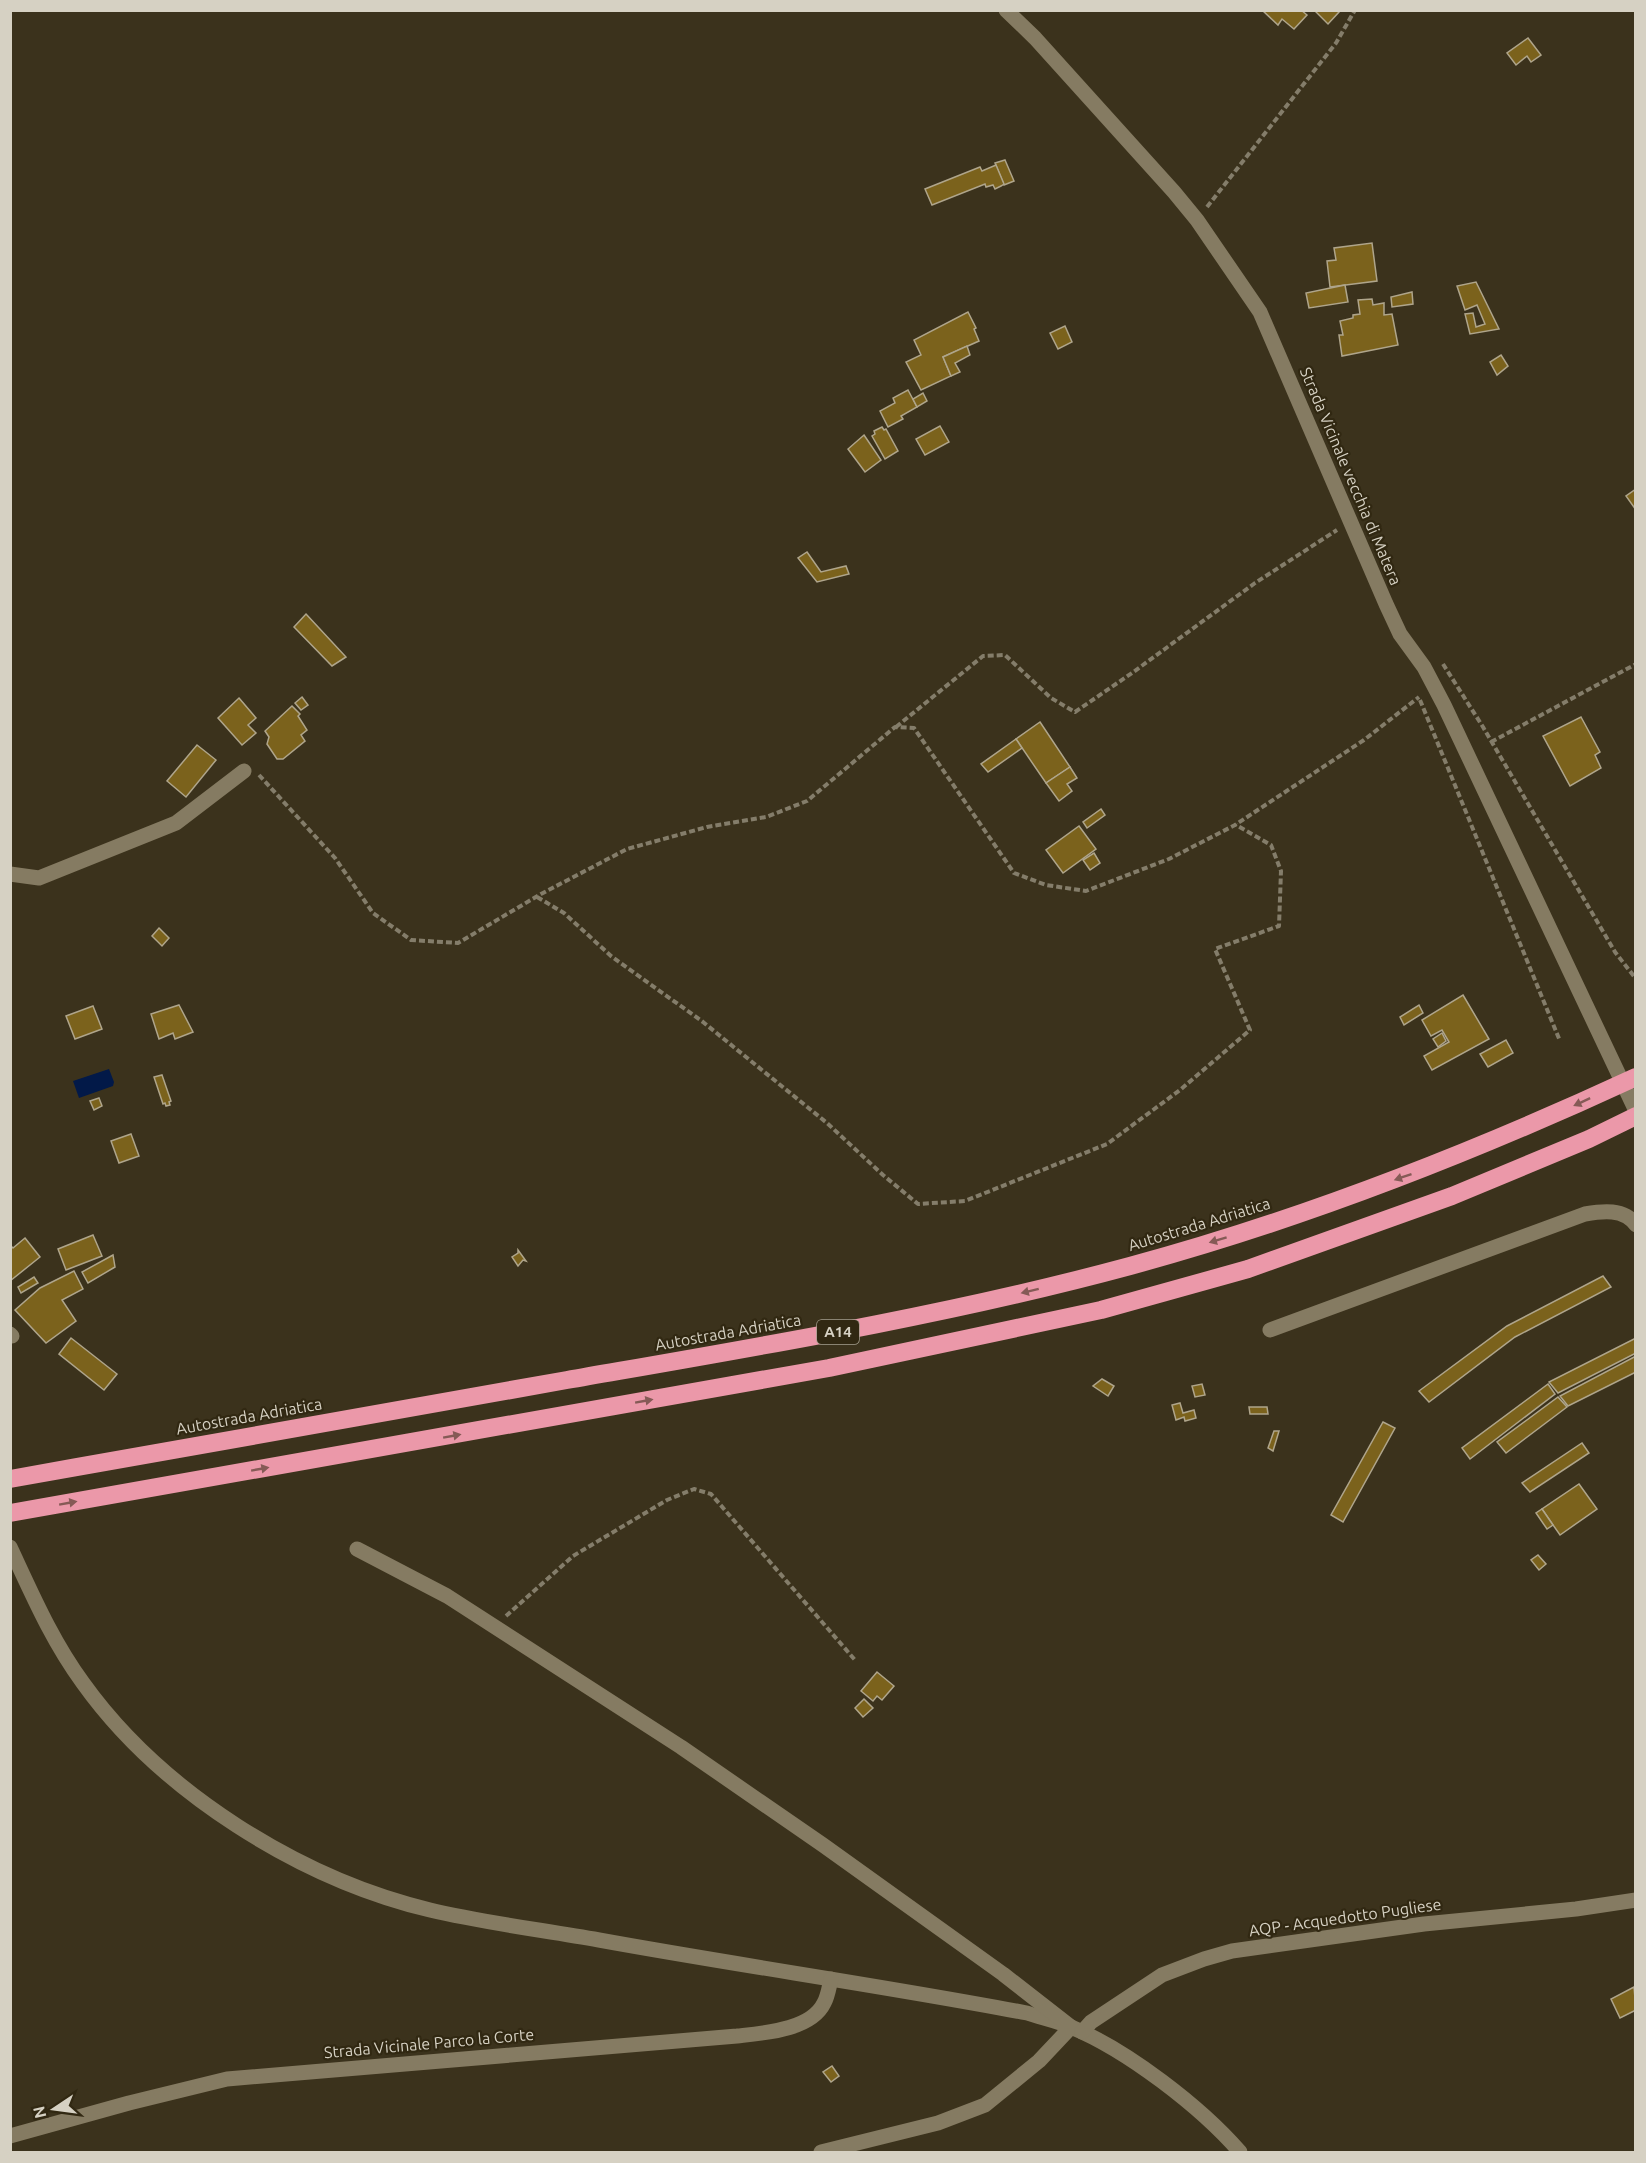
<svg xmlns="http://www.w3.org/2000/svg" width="1646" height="2163" font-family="Ubuntu,sans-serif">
<rect width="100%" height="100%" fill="#3b321c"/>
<!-- water -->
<polygon fill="#021948" points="109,1069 114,1082 113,1086 79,1098 73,1081"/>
<!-- building -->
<g fill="#7b621c" stroke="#afa58b" stroke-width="1.5">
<polygon points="1262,10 1301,10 1307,15 1294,29 1282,19 1278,25"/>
<polygon points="1338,10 1339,12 1328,24 1315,11"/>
<polygon points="1528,38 1541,55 1531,62 1527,56 1516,65 1507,53"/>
<polygon points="1005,160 1014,181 1004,185 995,163"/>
<polygon points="996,165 1004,184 1001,186 995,189 993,185 986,187 985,184 932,205 925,189 980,167 982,171"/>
<polygon points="1372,243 1377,281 1330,287 1327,261 1336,260 1334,248"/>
<polygon points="1476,282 1499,329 1470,334 1465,314 1473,313 1476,327 1485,324 1477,305 1465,310 1457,286"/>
<polygon points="1345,285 1348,302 1309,308 1306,293"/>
<polygon points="1412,292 1413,304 1392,307 1391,297"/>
<polygon points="1372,299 1373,305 1384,303 1384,315 1392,314 1398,345 1342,356 1339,335 1343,335 1340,321 1353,318 1353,315 1360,314 1358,300"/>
<polygon points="968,312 976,328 974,329 979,341 943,357 951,376 921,390 906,362 921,355 914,340"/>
<polygon points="1065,326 1072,342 1058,349 1050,333"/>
<polygon points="967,346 970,355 955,363 960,372 951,376 943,357"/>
<polygon points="1501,355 1508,366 1497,375 1490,362"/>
<polygon points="908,390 917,407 901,416 903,419 888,427 880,411 895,403 893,398"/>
<polygon points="923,393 927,401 917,407 913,399"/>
<polygon points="940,426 949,442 925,455 916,439"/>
<polygon points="882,427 884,430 886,429 898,451 885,459 872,436 875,434 874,431"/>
<polygon points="864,435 881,460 865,472 848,449"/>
<polygon points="1636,489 1636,510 1626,496"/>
<polygon points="807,552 821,572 846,566 849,574 817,582 798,558"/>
<polygon points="306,614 346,657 332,666 294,627"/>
<polygon points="302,697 308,705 301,710 295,703"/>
<polygon points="239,698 256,718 248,725 256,733 242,745 218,718"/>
<polygon points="292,706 300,714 298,716 307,730 301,735 305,741 283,759 277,759 267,744 269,737 265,731"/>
<polygon points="1581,717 1600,752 1595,755 1601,768 1570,786 1543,736"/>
<polygon points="1040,722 1070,767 1046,783 1016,739"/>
<polygon points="1016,739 1022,748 988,772 981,764"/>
<polygon points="197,745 216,760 186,797 167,781"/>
<polygon points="1070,767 1077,778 1067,784 1072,791 1059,801 1046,783"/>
<polygon points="1101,809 1105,815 1087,828 1083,822"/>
<polygon points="1079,826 1096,849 1063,873 1046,850"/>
<polygon points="1094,853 1100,863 1090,870 1083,860"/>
<polygon points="159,928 169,938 162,946 152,936"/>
<polygon points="1463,995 1489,1039 1432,1070 1424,1056 1449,1042 1442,1030 1431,1036 1422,1020"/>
<polygon points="179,1005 193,1032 175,1039 173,1033 159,1039 151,1014"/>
<polygon points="1419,1005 1423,1013 1404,1025 1400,1017"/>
<polygon points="93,1006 102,1029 75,1039 66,1016"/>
<polygon points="1442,1033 1446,1041 1438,1047 1433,1039"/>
<polygon points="1506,1040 1513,1053 1488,1067 1480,1054"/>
<polygon points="162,1075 171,1101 169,1102 170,1105 166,1106 165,1103 163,1104 154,1077"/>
<polygon points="99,1098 102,1106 94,1110 90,1101"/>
<polygon points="131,1134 139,1156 119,1163 111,1141"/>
<polygon points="93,1235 102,1256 66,1270 58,1249"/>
<polygon points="25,1238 40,1257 10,1281 10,1245 13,1248"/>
<polygon points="518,1250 526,1261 523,1260 518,1266 512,1257 518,1253"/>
<polygon points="113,1255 115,1267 88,1283 82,1272"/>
<polygon points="74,1271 83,1289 62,1300 76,1321 46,1343 15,1310 40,1288"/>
<polygon points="1603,1276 1611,1287 1515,1337 1429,1402 1419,1391 1507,1326"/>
<polygon points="34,1277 38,1283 21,1293 18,1287"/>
<polygon points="71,1338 117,1374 104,1390 59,1354"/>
<polygon points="1636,1338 1636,1353 1558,1393 1549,1382"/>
<polygon points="1636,1356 1636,1372 1568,1406 1560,1396"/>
<polygon points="1102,1379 1114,1386 1108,1396 1093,1386"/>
<polygon points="1202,1384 1205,1395 1195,1397 1192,1386"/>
<polygon points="1548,1384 1555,1394 1470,1459 1462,1448"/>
<polygon points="1558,1397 1567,1407 1506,1453 1497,1442"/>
<polygon points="1180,1403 1183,1413 1194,1410 1196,1418 1185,1421 1184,1417 1176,1420 1172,1405"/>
<polygon points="1249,1407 1267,1407 1268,1414 1250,1414"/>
<polygon points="1383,1422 1395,1428 1343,1522 1331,1515"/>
<polygon points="1274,1431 1279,1431 1273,1451 1268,1448"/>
<polygon points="1582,1443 1589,1453 1530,1492 1522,1483"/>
<polygon points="1579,1484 1597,1509 1560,1535 1542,1509"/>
<polygon points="1542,1509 1553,1525 1547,1529 1536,1513"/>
<polygon points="1538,1555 1546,1564 1539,1570 1531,1560"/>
<polygon points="877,1672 894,1686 882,1700 877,1696 873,1701 861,1691"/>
<polygon points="864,1699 873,1708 863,1717 855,1708"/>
<polygon points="1634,1987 1636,2010 1620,2018 1611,1999"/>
<polygon points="832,2066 839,2076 831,2082 823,2072"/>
</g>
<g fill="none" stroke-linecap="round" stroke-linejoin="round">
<!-- path -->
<g stroke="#847d6a" stroke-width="4" stroke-dasharray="6 3" stroke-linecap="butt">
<polyline points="1207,207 1336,43 1355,10"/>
<polyline points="1443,664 1483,727 1615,952 1636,979"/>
<polyline points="1420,700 1560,1041"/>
<polyline points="896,727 983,656 1005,655 1051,698 1075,712 1132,673 1255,583 1337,530"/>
<polyline points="1491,742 1636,664"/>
<polyline points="259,775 335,858 373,913 411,940 458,943 541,894 627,849 707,827 766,817 807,801 895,727 914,728 1014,873 1046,885 1086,891 1169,859 1235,825 1364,740 1419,697"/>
<polyline points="537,897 564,913 611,956 703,1022 827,1123 883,1175 918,1204 965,1201 1107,1144 1180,1090 1250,1030 1215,949 1279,926 1281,871 1271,845 1236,825"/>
<polyline points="506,1616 573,1556 667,1500 694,1489 711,1494 855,1660"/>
</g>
<!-- minor -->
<g stroke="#857b62" stroke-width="15">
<polyline points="1006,10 1035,38 1174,192 1197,220 1260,312 1386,604 1400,634 1424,667 1444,705 1636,1111"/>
<polyline points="10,874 39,878 176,823 244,771"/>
<path d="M 1270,1330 L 1585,1214 C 1602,1211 1624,1208 1636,1225"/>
<polyline points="10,1334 12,1336"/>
<path d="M 10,1547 C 32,1594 52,1641 83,1683 C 161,1792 300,1879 430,1910 C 485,1923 543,1930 599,1940 C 742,1966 885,1986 1027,2013 C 1042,2018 1057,2021 1071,2027 C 1127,2050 1201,2107 1240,2152"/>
<polyline points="357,1549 447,1596 681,1747 823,1845 1003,1974 1071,2027 1039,2061 985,2105 938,2123 821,2152"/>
<polyline points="1082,2032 1091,2022 1162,1975 1204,1959 1232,1951 1424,1924 1576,1909 1636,1900"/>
<path d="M 10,2136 L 129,2103 L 227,2079 L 737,2036 C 764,2033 811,2030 824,2003 C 828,1996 829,1987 831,1979"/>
</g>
<!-- highway -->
<g stroke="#eb98a9" stroke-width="18">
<path d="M 10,1479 C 196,1446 382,1412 567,1380 C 756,1347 945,1316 1130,1266 C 1304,1219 1472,1153 1636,1077"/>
<polyline points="10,1513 829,1368 1101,1310 1248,1269 1452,1196 1589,1139 1636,1116"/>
</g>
</g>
<!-- one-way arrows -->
<defs><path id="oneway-solid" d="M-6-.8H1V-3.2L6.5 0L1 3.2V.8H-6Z" transform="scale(1.5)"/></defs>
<g fill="#855a56">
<use href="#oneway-solid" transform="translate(1582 1102) rotate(155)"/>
<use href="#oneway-solid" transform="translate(1403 1177) rotate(161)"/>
<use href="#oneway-solid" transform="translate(1218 1240) rotate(163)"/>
<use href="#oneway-solid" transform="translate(1030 1291) rotate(166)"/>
<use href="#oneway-solid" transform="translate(644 1401) rotate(-10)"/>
<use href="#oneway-solid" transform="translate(452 1436) rotate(-10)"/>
<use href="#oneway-solid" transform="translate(260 1469) rotate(-10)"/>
<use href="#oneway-solid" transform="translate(68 1503) rotate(-10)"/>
</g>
<g text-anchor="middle" stroke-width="4.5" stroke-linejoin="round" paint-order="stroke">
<!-- shield labels -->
<rect fill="#312812" stroke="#a49e8e" stroke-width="1.5" x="817" y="1320" width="42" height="24" rx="4.5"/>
<g font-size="15" font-weight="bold" fill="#d6d1c3">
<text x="838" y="1337">A14</text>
</g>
<!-- street labels -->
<g font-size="16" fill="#d6d1c3" stroke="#312812">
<text transform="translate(1351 476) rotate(67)" y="6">Strada Vicinale vecchia di Matera</text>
<text transform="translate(1199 1224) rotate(-17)" y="6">Autostrada Adriatica</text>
<text transform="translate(728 1332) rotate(-10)" y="6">Autostrada Adriatica</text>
<text transform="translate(249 1416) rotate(-10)" y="6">Autostrada Adriatica</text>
<text transform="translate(1345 1917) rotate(-8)" y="6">AQP - Acquedotto Pugliese</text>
<text transform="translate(429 2043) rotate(-5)" y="6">Strada Vicinale Parco la Corte</text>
</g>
</g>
<!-- border -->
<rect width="1646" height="2163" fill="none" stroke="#d6d1c3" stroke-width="24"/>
<!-- north arrow -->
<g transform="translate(54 2109) rotate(257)" stroke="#312812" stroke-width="4.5" paint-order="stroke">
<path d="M0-4.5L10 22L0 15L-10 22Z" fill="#d6d1c3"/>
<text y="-9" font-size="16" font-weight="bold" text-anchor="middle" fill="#d6d1c3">N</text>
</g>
</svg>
